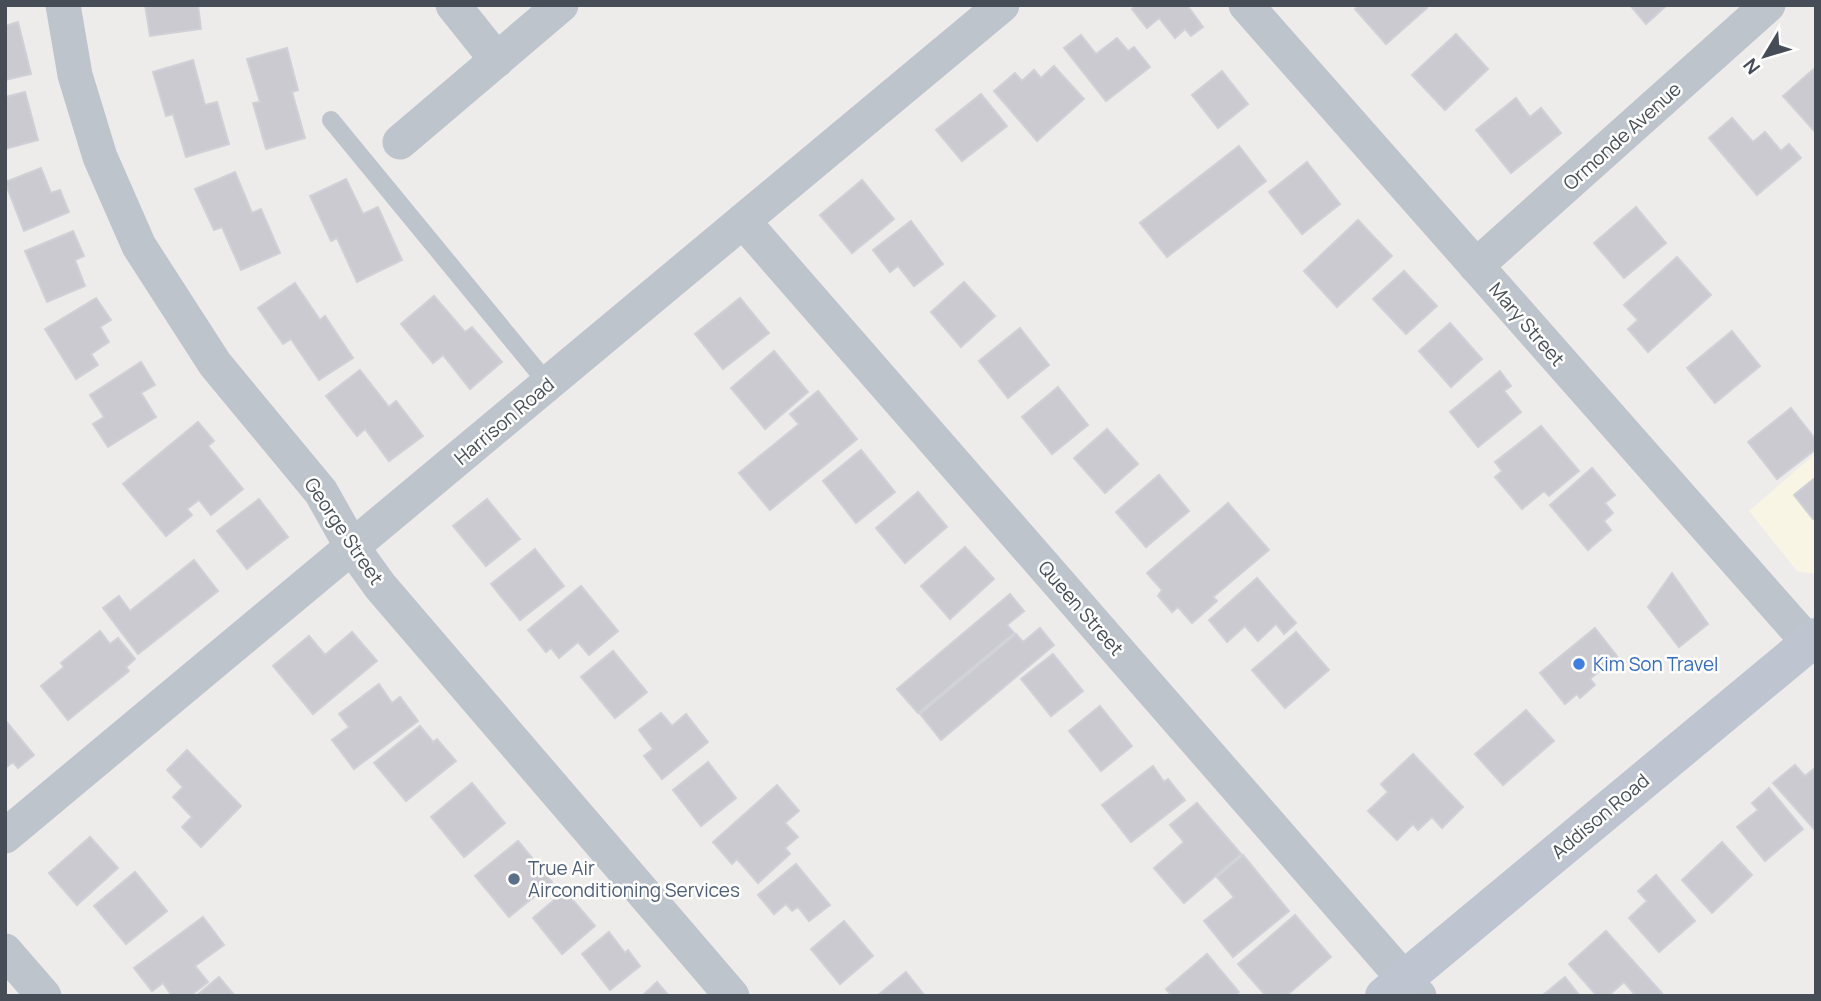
<svg xmlns="http://www.w3.org/2000/svg" width="1821" height="1001" font-family="Manrope,sans-serif">
<rect width="100%" height="100%" fill="#eeeceb"/>
<!-- commercial -->
<polygon fill="#f8f5e5" points="1816,453 1816,574 1815,574 1797,571 1749,511"/>
<!-- building -->
<g fill="#cacad0" stroke="#d0d1d6" stroke-width="2">
<polygon points="145,5 198,5 201,29 150,36"/>
<polygon points="1136,5 1187,5 1203,27 1191,36 1185,29 1175,38 1159,18 1147,28 1132,9"/>
<polygon points="1359,5 1424,5 1427,8 1386,44 1355,9"/>
<polygon points="1630,5 1667,5 1646,24"/>
<polygon points="18,22 31,74 5,80 5,26"/>
<polygon points="1456,34 1488,69 1445,110 1412,75"/>
<polygon points="1081,35 1096,54 1117,38 1128,51 1134,47 1150,67 1106,101 1064,48"/>
<polygon points="287,48 298,90 292,92 305,138 266,149 253,103 260,102 247,59"/>
<polygon points="193,60 205,105 217,102 229,144 186,157 173,114 166,116 153,72"/>
<polygon points="1054,66 1084,99 1037,141 994,91 1015,73 1022,81 1034,70 1041,78"/>
<polygon points="1816,67 1816,133 1783,96"/>
<polygon points="1222,71 1248,104 1218,128 1192,95"/>
<polygon points="25,92 38,140 5,149 5,97"/>
<polygon points="981,94 1007,126 962,161 936,130"/>
<polygon points="1516,98 1530,117 1541,108 1561,133 1511,173 1476,130"/>
<polygon points="1732,118 1753,142 1765,132 1781,151 1789,144 1801,158 1757,195 1709,138"/>
<polygon points="1239,146 1266,181 1167,257 1140,223"/>
<polygon points="1307,162 1340,204 1302,234 1269,192"/>
<polygon points="41,168 51,193 60,190 69,212 24,231 5,182"/>
<polygon points="235,172 252,213 261,209 280,253 241,270 222,227 214,230 195,189"/>
<polygon points="346,179 363,214 378,207 402,260 357,282 337,238 331,241 310,196"/>
<polygon points="862,180 894,219 852,253 820,215"/>
<polygon points="1636,207 1666,243 1624,278 1594,243"/>
<polygon points="1358,220 1392,256 1337,307 1304,271"/>
<polygon points="911,221 943,264 914,286 898,266 890,272 873,250"/>
<polygon points="73,231 84,256 75,260 85,286 47,302 25,251"/>
<polygon points="1677,257 1711,295 1648,352 1628,329 1638,320 1624,305"/>
<polygon points="1404,271 1437,306 1406,334 1373,299"/>
<polygon points="964,282 995,316 961,347 931,312"/>
<polygon points="295,283 320,320 325,316 353,358 319,380 291,339 283,344 258,308"/>
<polygon points="434,296 465,332 472,327 502,362 470,389 443,355 433,363 401,324"/>
<polygon points="96,298 111,320 100,327 109,342 91,354 98,365 76,379 45,329"/>
<polygon points="740,298 769,333 723,369 695,334"/>
<polygon points="1450,323 1482,359 1451,387 1419,351"/>
<polygon points="1020,328 1049,365 1008,398 979,361"/>
<polygon points="1732,331 1760,366 1715,403 1687,368"/>
<polygon points="774,351 808,392 765,429 731,388"/>
<polygon points="141,362 155,385 141,393 156,417 108,447 93,424 104,417 90,395"/>
<polygon points="360,370 389,407 396,401 423,436 389,461 365,429 357,436 326,396"/>
<polygon points="1500,371 1511,386 1504,391 1521,412 1478,447 1450,412"/>
<polygon points="1058,387 1088,425 1052,454 1022,417"/>
<polygon points="818,391 857,439 770,510 739,473 799,424 790,414"/>
<polygon points="1791,408 1816,440 1816,449 1777,479 1748,442"/>
<polygon points="198,422 214,441 208,446 243,489 211,515 199,500 187,509 192,515 166,536 123,484"/>
<polygon points="1541,426 1579,471 1549,496 1544,491 1522,509 1495,477 1502,471 1495,462"/>
<polygon points="1107,429 1138,464 1105,493 1074,458"/>
<polygon points="861,450 895,492 856,523 823,481"/>
<polygon points="1592,468 1615,495 1605,503 1613,513 1604,521 1611,530 1588,550 1550,505"/>
<polygon points="1159,475 1189,511 1146,547 1116,512"/>
<polygon points="1816,477 1816,517 1813,519 1794,495"/>
<polygon points="918,492 947,527 905,563 876,528"/>
<polygon points="259,499 288,537 247,569 217,531"/>
<polygon points="487,499 520,539 486,566 453,526"/>
<polygon points="1228,503 1269,550 1213,597 1217,601 1192,623 1178,607 1172,612 1158,596 1162,590 1147,573"/>
<polygon points="965,547 994,579 950,619 921,586"/>
<polygon points="535,549 564,586 520,620 491,584"/>
<polygon points="194,560 218,591 138,654 103,608 119,596 130,611"/>
<polygon points="1672,573 1708,624 1679,647 1648,607"/>
<polygon points="1257,578 1296,623 1284,634 1276,624 1258,641 1245,626 1227,642 1209,620"/>
<polygon points="581,586 618,631 589,655 578,642 559,658 551,648 546,652 528,630"/>
<polygon points="1010,594 1024,611 1007,625 1014,633 918,713 897,689"/>
<polygon points="1040,628 1054,645 941,740 920,714 1016,634 1023,642"/>
<polygon points="1595,628 1617,656 1590,679 1595,685 1580,698 1577,694 1565,704 1540,673"/>
<polygon points="100,631 110,644 118,638 135,659 126,667 129,671 68,720 41,686 64,667 61,663"/>
<polygon points="352,632 377,661 313,714 273,666 309,636 325,655"/>
<polygon points="1296,632 1329,670 1285,708 1252,670"/>
<polygon points="613,651 647,692 615,718 581,677"/>
<polygon points="1053,654 1083,691 1051,716 1021,679"/>
<polygon points="379,684 392,703 400,697 418,721 354,769 332,740 349,727 339,714"/>
<polygon points="1100,706 1132,746 1101,771 1069,731"/>
<polygon points="1526,710 1554,741 1503,785 1475,754"/>
<polygon points="661,713 672,726 686,714 708,742 662,779 644,756 653,749 639,730"/>
<polygon points="5,720 34,755 18,768 13,762 5,768"/>
<polygon points="420,726 433,742 437,739 456,761 406,801 374,763"/>
<polygon points="187,750 241,806 201,847 182,827 192,817 173,797 183,787 167,770"/>
<polygon points="1413,754 1463,807 1442,828 1432,817 1418,830 1413,824 1397,840 1368,811 1388,792 1381,784"/>
<polygon points="708,762 736,798 701,826 673,790"/>
<polygon points="1795,765 1805,776 1816,767 1816,828 1814,829 1773,783"/>
<polygon points="1153,766 1164,782 1168,779 1185,800 1131,842 1102,805"/>
<polygon points="472,783 505,823 464,857 431,817"/>
<polygon points="777,785 799,811 785,823 798,837 785,848 790,854 758,883 737,859 732,864 713,842"/>
<polygon points="1769,788 1803,829 1765,861 1737,827 1758,810 1752,803"/>
<polygon points="1197,803 1241,854 1184,903 1154,868 1184,842 1170,825"/>
<polygon points="90,837 118,868 77,905 49,873"/>
<polygon points="518,841 552,882 509,917 475,876"/>
<polygon points="1722,842 1752,875 1712,913 1682,880"/>
<polygon points="1243,855 1289,911 1233,957 1204,921 1234,897 1217,877"/>
<polygon points="796,864 830,905 809,921 798,907 792,911 786,904 774,914 758,895"/>
<polygon points="135,872 167,911 126,944 94,906"/>
<polygon points="1656,875 1695,921 1659,952 1629,918 1647,901 1638,891"/>
<polygon points="565,891 595,926 562,954 533,918"/>
<polygon points="1295,915 1331,957 1286,996 1266,996 1238,964"/>
<polygon points="203,917 224,945 195,966 208,982 190,996 172,996 163,983 152,991 134,968"/>
<polygon points="844,921 873,956 840,984 811,949"/>
<polygon points="1606,931 1662,993 1660,996 1636,996 1624,982 1608,996 1597,996 1569,964"/>
<polygon points="609,932 625,953 628,950 640,966 610,990 582,954"/>
<polygon points="1207,954 1239,992 1234,996 1172,996 1166,989"/>
<polygon points="906,972 925,996 877,996"/>
<polygon points="219,977 235,996 196,996"/>
<polygon points="1565,977 1580,996 1544,996 1543,995"/>
<polygon points="657,982 669,996 642,996"/>
</g>
<g fill="none" stroke-linecap="round" stroke-linejoin="round">
<!-- service -->
<polyline stroke="#bec4cc" stroke-width="18" points="331,120 548,384"/>
<!-- minor -->
<g stroke="#bec4cc" stroke-width="35">
<polyline points="63,5 75,75 100,157 139,246 215,364 321,492 352,547 380,586 732,996"/>
<polyline points="453,5 497,60"/>
<polyline points="1246,5 1809,643"/>
<polyline points="400,142 561,5"/>
<polyline points="743,221 1419,996"/>
<polyline points="1476,266 1768,5"/>
<polyline points="5,836 1002,5"/>
<polyline points="5,951 44,996"/>
</g>
<!-- secondary -->
<polyline stroke="#bec5d0" stroke-width="38" points="1384,996 1816,637"/>
</g>
<!-- markers -->
<circle fill="#3f7fe0" stroke="#fff" stroke-width="2.5" cx="1579" cy="664" r="7"/>
<circle fill="#5c6f8a" stroke="#fff" stroke-width="2.5" cx="514" cy="879" r="7"/>
<g text-anchor="middle" stroke-width="5" stroke-linejoin="round" paint-order="stroke">
<!-- street labels -->
<g font-size="19" fill="#464d56" stroke="#fff">
<text transform="translate(1622 136) rotate(-42)" y="7">Ormonde Avenue</text>
<text transform="translate(1527 324) rotate(49)" y="7">Mary Street</text>
<text transform="translate(504 421) rotate(-40)" y="7">Harrison Road</text>
<text transform="translate(344 531) rotate(56)" y="7">George Street</text>
<text transform="translate(1081 608) rotate(49)" y="7">Queen Street</text>
<text transform="translate(1600 816) rotate(-40)" y="7">Addison Road</text>
</g>
<!-- shop labels -->
<g font-size="19" fill="#366cbe" stroke="#fff" text-anchor="start">
<text x="1593" y="671">Kim Son Travel</text>
</g>
<!-- service labels -->
<g font-size="19" fill="#4e5e75" stroke="#fff" text-anchor="start">
<text x="528" y="875">True Air<tspan x="528" dy="22">Airconditioning Services</tspan></text>
</g>
</g>
<!-- border -->
<rect width="1821" height="1001" fill="none" stroke="#464d56" stroke-width="14"/>
<!-- north arrow -->
<g transform="translate(1765 56) rotate(232)" stroke="#ffffff" stroke-width="5" paint-order="stroke">
<path d="M0-5L12 26L0 18L-12 26Z" fill="#464d56"/>
<text y="-10" font-size="19" font-weight="bold" text-anchor="middle" fill="#464d56">N</text>
</g>
</svg>
